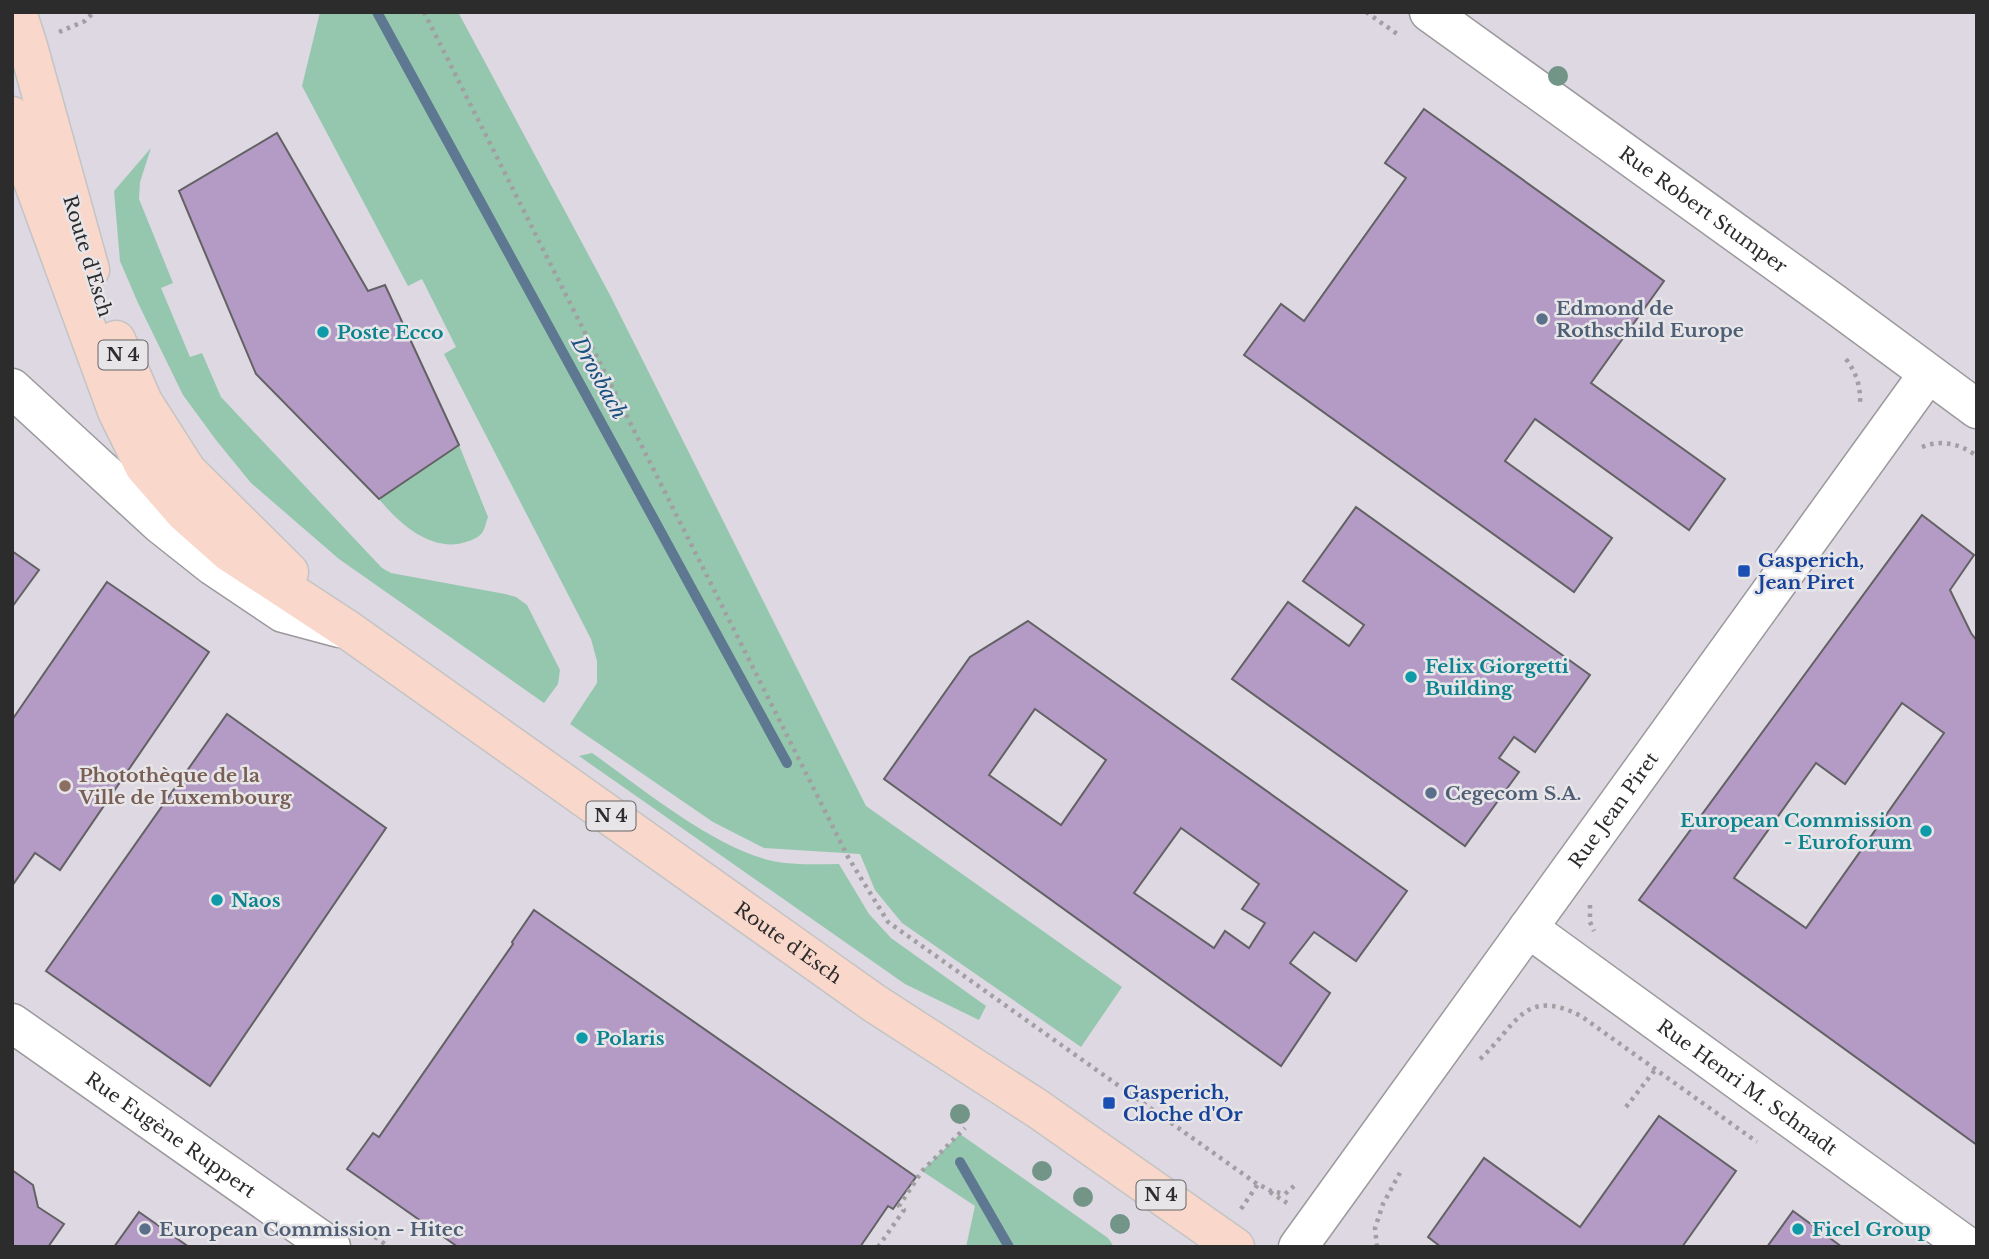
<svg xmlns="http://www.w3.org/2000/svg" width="1989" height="1259" font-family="'Libre Baskerville',serif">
<rect width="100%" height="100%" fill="#e7e5e8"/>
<!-- built -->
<rect fill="#ddd8e2" x="12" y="12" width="1965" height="1235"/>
<!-- green -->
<g fill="#95c7ae">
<polygon points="320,12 458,12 610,295 866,806 1122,987 1081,1047 902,923 875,890 860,854 764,848 713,822 570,724 597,683 597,661 591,639 444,354 456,347 422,279 408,286 302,86"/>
<polygon points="151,148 140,182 139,199 173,283 161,288 190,357 202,353 221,397 382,568 391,573 505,594 516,597 527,605 560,670 558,684 544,703 339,559 251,483 216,440 183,395 138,303 120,261 114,191"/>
<path d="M 459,445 L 488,517 C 486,522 485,529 482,533 C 476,540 466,542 458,544 C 426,548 398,522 379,499 Z"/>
<path d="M 592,753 C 642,788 724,857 785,863 C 803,865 821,864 839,864 L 869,914 L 891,938 L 986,1006 L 979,1020 L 905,984 L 579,756 Z"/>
<polygon points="960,1134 1108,1238 1114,1247 966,1247 975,1206 922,1171"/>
</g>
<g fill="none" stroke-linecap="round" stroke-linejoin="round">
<!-- stream -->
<g stroke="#5f7891" stroke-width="10">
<polyline points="377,12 787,763"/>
<polyline points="960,1162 1009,1247"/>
</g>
</g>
<!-- building -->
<g fill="#b49bc6" stroke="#626163" stroke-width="2" fill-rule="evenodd">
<polygon points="1424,109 1664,281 1591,383 1725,479 1689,530 1535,419 1505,461 1612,538 1574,592 1244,355 1281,304 1304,321 1406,178 1385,163"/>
<polygon points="277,133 368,291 385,285 459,445 379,499 256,374 179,191"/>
<polygon points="1356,507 1590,675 1535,752 1514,737 1499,758 1519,772 1465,846 1232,679 1288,602 1349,646 1364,625 1303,581"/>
<path d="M 1922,515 L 1974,555 L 1950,590 L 1971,633 L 1977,641 L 1977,1145 L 1639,900 ZM 1902,703 L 1944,733 L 1806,928 L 1734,878 L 1816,763 L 1845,784 Z"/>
<polygon points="12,551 39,570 12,607"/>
<polygon points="107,582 209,652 60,870 35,853 12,886 12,720"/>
<path d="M 1028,621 L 1407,891 L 1356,961 L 1314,932 L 1290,963 L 1330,993 L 1281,1066 L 884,779 L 970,657 ZM 1035,709 L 1106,760 L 1061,825 L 989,775 ZM 1181,828 L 1259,884 L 1242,909 L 1265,923 L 1249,948 L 1225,931 L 1214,948 L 1134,893 Z"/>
<polygon points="227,714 386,828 210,1086 46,971"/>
<polygon points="534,910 916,1177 893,1209 888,1206 860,1247 458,1247 347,1169 373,1133 379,1137 513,944 512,942"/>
<polygon points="1659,1116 1736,1171 1682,1247 1441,1247 1428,1237 1484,1158 1580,1227"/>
<polygon points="12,1170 33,1185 38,1207 64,1224 48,1247 12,1247"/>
<polygon points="1793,1211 1842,1247 1767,1247"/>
<polygon points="139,1212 189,1247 114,1247"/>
</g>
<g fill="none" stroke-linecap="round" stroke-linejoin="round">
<!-- minor casing -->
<g stroke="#9b999c" stroke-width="41">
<g id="minor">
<path id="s1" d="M 1429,12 L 1832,302 L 1977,409"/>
<polyline points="12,388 160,524 213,566 283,613 339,628"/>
<path id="s2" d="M 1528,928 L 1968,1247"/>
<path id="s3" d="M 12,1023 L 331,1247"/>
<path id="s4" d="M 1298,1247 L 1928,374"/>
</g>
</g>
<!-- major casing -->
<g stroke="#c4c4c4" stroke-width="41">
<g id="major">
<polyline points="17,12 28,46 90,270"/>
<path id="s5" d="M 12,116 L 27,165 L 117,411 L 144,466 L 185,513 L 229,552 L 348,630 L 874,1003 L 1038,1109 L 1235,1247"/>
<polyline points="116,340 143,402 187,471 289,572"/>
</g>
</g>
<!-- path -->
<g stroke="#a19fa2" stroke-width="4.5" stroke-dasharray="3.5 5" stroke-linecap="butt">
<polyline points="424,12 848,857 888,922 1260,1186"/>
<polyline points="1366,12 1400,36"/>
<polyline points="59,32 85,21 94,12"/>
<path d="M 1846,359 C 1857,374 1861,387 1860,406"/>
<path d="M 1922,447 C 1942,439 1960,444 1977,456"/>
<polyline points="1590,905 1590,922 1594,931"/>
<path d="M 1480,1059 C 1516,1027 1523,986 1581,1016 L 1757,1142"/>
<polyline points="1626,1107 1655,1070"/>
<polyline points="1270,1192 1287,1203"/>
<polyline points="1241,1209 1258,1184 1271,1191 1285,1194 1294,1186"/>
<polyline points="361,1227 389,1247"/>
<polyline points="878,1247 904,1210 899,1206 922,1171 965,1128"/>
<polyline points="1377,1247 1375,1228 1383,1204 1402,1169"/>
</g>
<!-- minor -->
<use href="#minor" stroke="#fff" stroke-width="38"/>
<!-- major -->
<use href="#major" stroke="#fad7cb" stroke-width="38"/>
</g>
<!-- trees -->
<g fill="#729588">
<circle cx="1558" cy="76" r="10"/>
<circle cx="960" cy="1114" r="10"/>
<circle cx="1042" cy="1171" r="10"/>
<circle cx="1083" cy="1197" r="10"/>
<circle cx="1120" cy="1224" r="10"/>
</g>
<!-- markers -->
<g fill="#5c6f8a" stroke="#e7e5e8" stroke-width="2.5">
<circle cx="1542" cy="319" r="7"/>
<circle cx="1431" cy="793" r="7"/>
<circle cx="145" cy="1229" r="7"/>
</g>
<g fill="#0f9aa8" stroke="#e7e5e8" stroke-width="2.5">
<circle cx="323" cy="332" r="7"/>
<circle cx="1411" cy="677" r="7"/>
<circle cx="1926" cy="831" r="7"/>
<circle cx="217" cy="900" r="7"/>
<circle cx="582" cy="1038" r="7"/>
<circle cx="1798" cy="1229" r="7"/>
</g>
<g fill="#1a4fb4" stroke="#e7e5e8" stroke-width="2.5">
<rect x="1737" y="564" width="14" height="14" rx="3.5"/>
<rect x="1102" y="1096" width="14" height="14" rx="3.5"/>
</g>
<circle fill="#8d6e63" stroke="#e7e5e8" stroke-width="2.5" cx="65" cy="786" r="7"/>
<g text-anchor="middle" stroke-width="5" stroke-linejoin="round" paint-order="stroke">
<!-- shield labels -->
<g fill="#e7e5e8" stroke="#656465" stroke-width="2">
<rect x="98.5" y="340.5" width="49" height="29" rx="5"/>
<rect x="586.5" y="801.5" width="49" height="29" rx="5"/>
<rect x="1136.5" y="1180.5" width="49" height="29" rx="5"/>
</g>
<g font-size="18" font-weight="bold" fill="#2d2c2d">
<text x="123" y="361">N 4</text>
<text x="611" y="822">N 4</text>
<text x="1161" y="1201">N 4</text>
</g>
<!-- street labels -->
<g font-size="19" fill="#2d2c2d" stroke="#e7e5e8">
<text dy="7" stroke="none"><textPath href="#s1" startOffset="338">Rue Robert Stumper</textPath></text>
<text transform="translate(88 256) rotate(73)" y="7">Route d'Esch</text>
<text dy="7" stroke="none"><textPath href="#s4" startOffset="539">Rue Jean Piret</textPath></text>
<text dy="7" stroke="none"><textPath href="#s5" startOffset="1178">Route d'Esch</textPath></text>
<text dy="7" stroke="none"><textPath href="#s2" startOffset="271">Rue Henri M. Schnadt</textPath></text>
<text dy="7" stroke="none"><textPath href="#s3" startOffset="194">Rue Eugène Ruppert</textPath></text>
</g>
<!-- service labels -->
<g font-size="19" font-weight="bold" fill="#4e5e75" stroke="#e7e5e8" text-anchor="start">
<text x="1556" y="315">Edmond de<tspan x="1556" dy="22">Rothschild Europe</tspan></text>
<text x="1445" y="800">Cegecom S.A.</text>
<text x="159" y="1236">European Commission - Hitec</text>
</g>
<!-- culture labels -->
<g font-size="19" font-weight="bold" fill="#0d838f" stroke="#e7e5e8" text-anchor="start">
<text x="337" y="339">Poste Ecco</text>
<text x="1425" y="673">Felix Giorgetti<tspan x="1425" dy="22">Building</tspan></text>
<text x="1912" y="827" text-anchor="end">European Commission<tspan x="1912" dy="22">- Euroforum</tspan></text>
<text x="231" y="907">Naos</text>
<text x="596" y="1045">Polaris</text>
<text x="1812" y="1236">Ficel Group</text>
</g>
<!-- transit labels -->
<g font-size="19" font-weight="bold" fill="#164399" stroke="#e7e5e8" text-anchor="start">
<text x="1758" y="567">Gasperich,<tspan x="1758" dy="22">Jean Piret</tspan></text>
<text x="1123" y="1099">Gasperich,<tspan x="1123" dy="22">Cloche d'Or</tspan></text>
</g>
<!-- education labels -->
<g font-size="19" font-weight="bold" fill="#785e54" stroke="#e7e5e8" text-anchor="start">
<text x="79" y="782">Photothèque de la<tspan x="79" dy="22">Ville de Luxembourg</tspan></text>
</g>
<!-- water labels -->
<g font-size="21" font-style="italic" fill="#1b5180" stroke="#e7e5e8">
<text transform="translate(599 378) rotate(61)" y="7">Drosbach</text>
</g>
</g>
<!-- border -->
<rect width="1989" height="1259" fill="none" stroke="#2d2c2d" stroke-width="28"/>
</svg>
